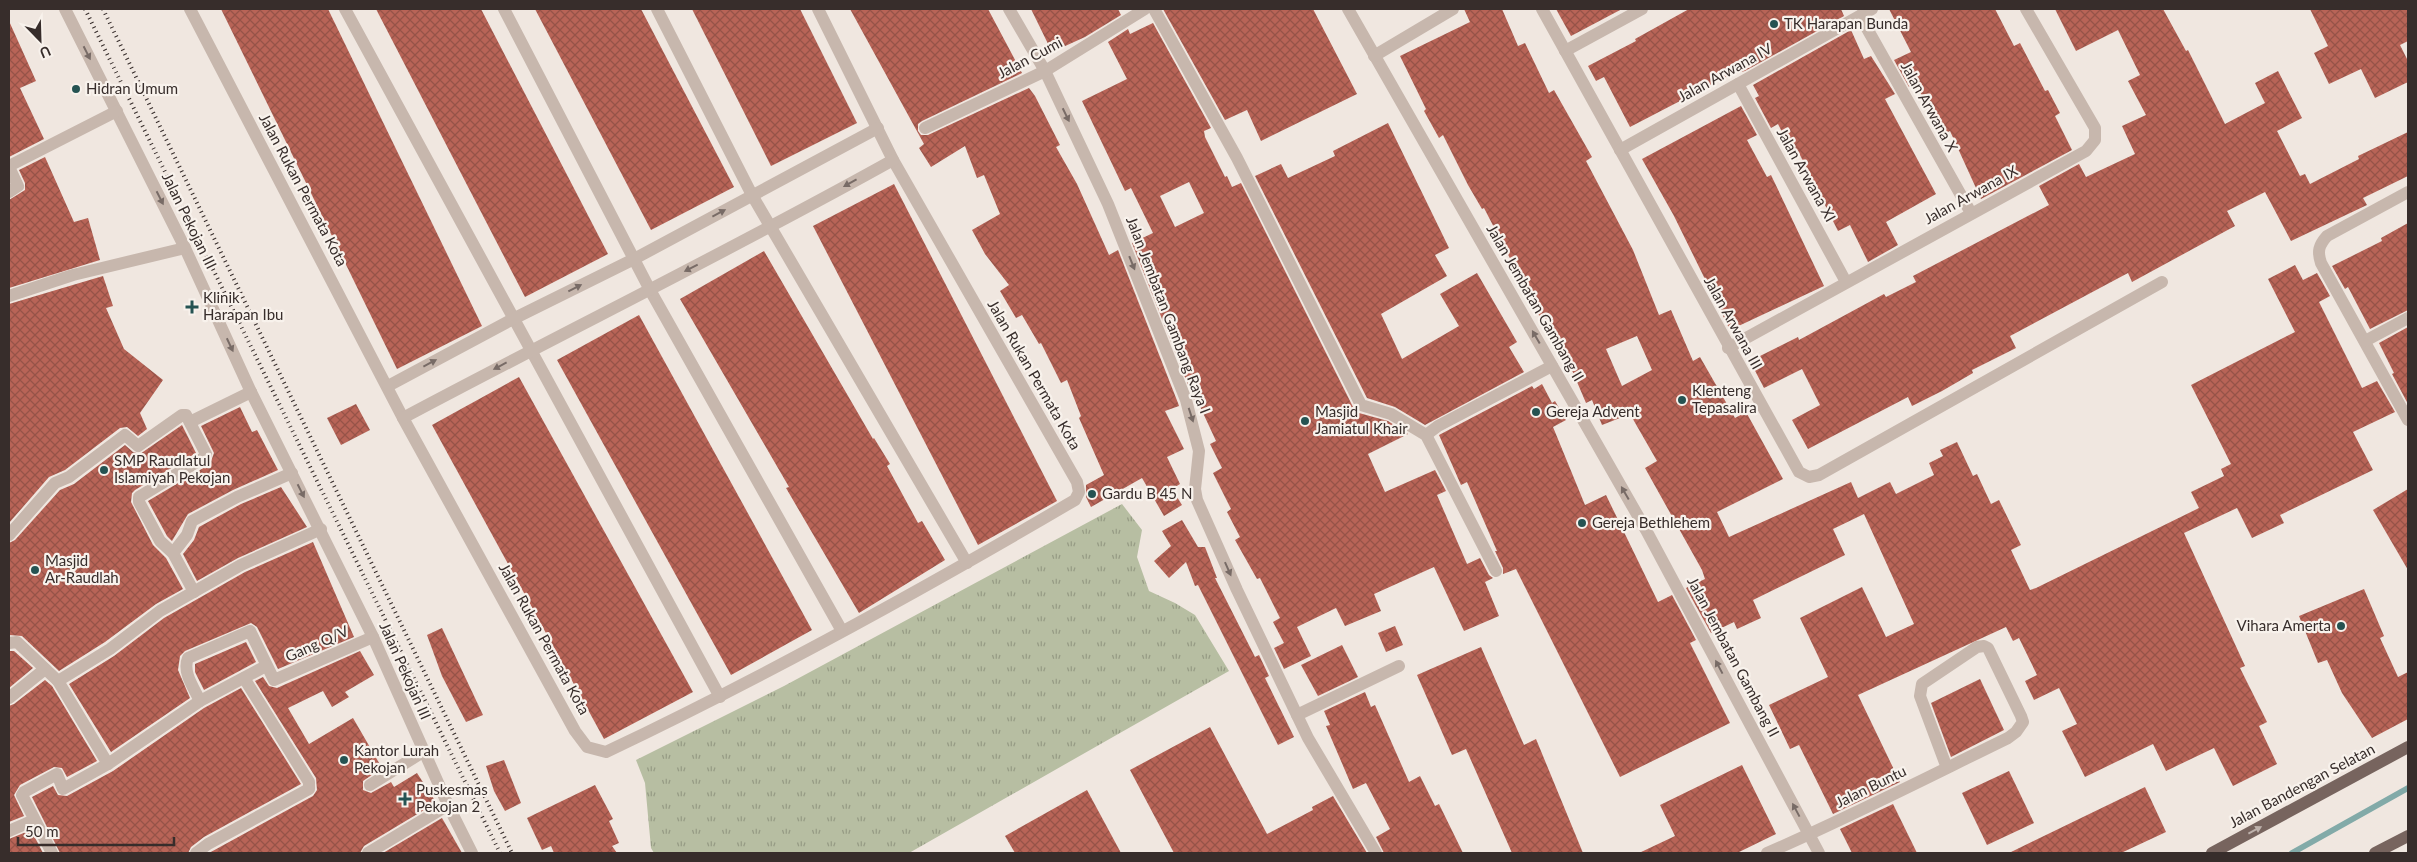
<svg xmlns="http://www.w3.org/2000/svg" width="2417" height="862" font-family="Lato,sans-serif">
<defs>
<pattern id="grass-tufts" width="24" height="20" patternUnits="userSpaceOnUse" patternTransform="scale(1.25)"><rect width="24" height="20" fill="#b7bea2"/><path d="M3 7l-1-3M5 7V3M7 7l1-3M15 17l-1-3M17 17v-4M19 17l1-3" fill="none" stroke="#969b84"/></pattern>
<pattern id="building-cross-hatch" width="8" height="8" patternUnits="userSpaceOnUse" patternTransform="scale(1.25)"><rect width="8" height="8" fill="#b86457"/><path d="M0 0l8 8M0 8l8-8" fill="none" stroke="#965348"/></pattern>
</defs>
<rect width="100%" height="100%" fill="#f0e7e0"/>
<!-- grass -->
<polygon fill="url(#grass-tufts)" points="1122,504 1142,530 1137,557 1149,591 1175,603 1195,615 1229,671 909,853 654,853 651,848 645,783 636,760 784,686"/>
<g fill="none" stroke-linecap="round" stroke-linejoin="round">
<!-- stream -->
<polyline stroke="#82aaa8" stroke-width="6" points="2292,853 2408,788"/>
</g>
<!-- building -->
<g fill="url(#building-cross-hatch)" fill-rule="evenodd">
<polygon points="221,9 328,9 482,326 397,369"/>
<polygon points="376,9 481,9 608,254 525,297"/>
<polygon points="535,9 641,9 734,187 651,230"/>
<polygon points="692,9 800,9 857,123 771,166"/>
<polygon points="850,9 988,9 1022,73 922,121 918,124 918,131 921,135 928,135 1029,88 1035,96 1060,145 1056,147 1077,184 1109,255 1118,250 1178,403 1179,406 1165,411 1184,449 1167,457 1180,484 1172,489 1182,505 1164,516 1142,478 1091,507 1086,497 1086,485 1104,475 1079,418 1081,416 1067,380 1061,383 1041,343 1039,344 1022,315 1016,318 1000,291 1009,285 985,254 972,230 1000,214 984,175 977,178 965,146 931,167 919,148 924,144"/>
<polygon points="1031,9 1118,9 1121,15 1085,37 1052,52"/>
<polygon points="1163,9 1313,9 1357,94 1261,141 1247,110 1225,120"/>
<path d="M 1464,9 L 1502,9 L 1518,46 L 1525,43 L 1549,93 L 1554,90 L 1592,157 L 1586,161 L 1633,250 L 1659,315 L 1671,310 L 1693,361 L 1700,357 L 1735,418 L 1746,412 L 1783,479 L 1717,512 L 1729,537 L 1851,482 L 1858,498 L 1890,482 L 1896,494 L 1934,475 L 1929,463 L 1943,456 L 1940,450 L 1957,442 L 1973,476 L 1977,474 L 1991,504 L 1999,500 L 2021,545 L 2011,550 L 2030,590 L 2036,588 L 2199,508 L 2191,492 L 2224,476 L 2221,469 L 2231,464 L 2191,385 L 2295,332 L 2268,279 L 2295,265 L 2303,280 L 2317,273 L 2330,296 L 2319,302 L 2362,388 L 2377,381 L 2395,412 L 2353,432 L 2373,470 L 2280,515 L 2284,523 L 2252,538 L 2237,508 L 2184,533 L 2245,666 L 2240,668 L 2267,722 L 2259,726 L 2277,764 L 2233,786 L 2214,748 L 2166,771 L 2153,744 L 2085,777 L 2062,731 L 2077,724 L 2059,688 L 2034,700 L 2025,681 L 2037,675 L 2019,638 L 2013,641 L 2006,627 L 1858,695 L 1900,782 L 1833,814 L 1799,745 L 1790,749 L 1769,705 L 1828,677 L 1800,618 L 1862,587 L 1886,637 L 1914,624 L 1864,514 L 1833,529 L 1845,555 L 1753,600 L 1761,618 L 1737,629 L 1734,622 L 1711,633 L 1686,588 L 1705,579 L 1702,570 L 1645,468 L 1657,461 L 1630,414 L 1602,425 L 1592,400 L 1586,403 L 1560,342 L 1558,343 L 1550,325 L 1545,327 L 1531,300 L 1529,302 L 1514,272 L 1516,270 L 1484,208 L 1482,209 L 1468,185 L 1443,135 L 1439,138 L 1424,111 L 1426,109 L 1400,56 L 1470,22 ZM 1637,336 L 1652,370 L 1622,386 L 1606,349 Z"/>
<polygon points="1556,9 1622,9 1571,36"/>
<polygon points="1689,9 1841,9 1844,16 1745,71 1730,75 1630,127 1604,77 1596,81 1588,66 1636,41 1635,39"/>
<polygon points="1889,9 1995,9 2014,46 2020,43 2045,91 2048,90 2060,113 2055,116 2072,150 1981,199 1950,131 1942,135 1916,84 1909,87 1894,60 1911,52"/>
<polygon points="2055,9 2163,9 2186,51 2188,50 2225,124 2265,103 2255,83 2278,71 2302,118 2277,131 2300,176 2305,174 2310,184 2359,159 2358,156 2408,132 2408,176 2363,198 2367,205 2291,241 2265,192 2227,211 2235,226 2132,282 2128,273 2010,336 2016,348 1972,370 1973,373 1942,391 1912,406 1908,397 1808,449 1792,420 1820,405 1802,369 1764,388 1750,361 1798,337 1799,340 1884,294 1886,297 1916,282 1913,276 2049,205 2039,186 2079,164 2086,177 2135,154 2122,126 2146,115 2128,81 2140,75 2118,30 2076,51"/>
<polygon points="2310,9 2408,9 2408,41 2400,45 2408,61 2408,82 2375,98 2361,69 2329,84 2314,53 2328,46"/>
<polygon points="9,21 36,81 20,88 44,139 9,157"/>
<path d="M 1153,23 L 1211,128 L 1204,131 L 1205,137 L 1225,177 L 1227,176 L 1232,187 L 1241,183 L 1354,409 L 1359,413 L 1388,421 L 1408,434 L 1368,454 L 1385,492 L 1435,470 L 1446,491 L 1437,495 L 1467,564 L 1480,558 L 1489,575 L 1493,578 L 1485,582 L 1499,616 L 1464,631 L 1434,567 L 1374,594 L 1381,611 L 1345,626 L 1336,608 L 1297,627 L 1311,656 L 1284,669 L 1274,648 L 1284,643 L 1273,622 L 1280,618 L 1260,578 L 1257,579 L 1235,540 L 1240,537 L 1227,512 L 1231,509 L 1213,473 L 1222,468 L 1210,444 L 1216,441 L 1197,400 L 1194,400 L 1132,243 L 1153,233 L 1131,188 L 1125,191 L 1082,101 L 1127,79 L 1108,42 L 1128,29 L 1130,34 ZM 1189,182 L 1204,213 L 1175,227 L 1160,196 Z"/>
<polygon points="1851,30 1864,59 1871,56 1895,94 1885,99 1936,194 1886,222 1898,245 1868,262 1850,225 1838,231 1798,151 1793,154 1778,124 1771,128 1755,98 1759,96 1753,85"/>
<polygon points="1741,106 1757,135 1747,140 1767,177 1771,175 1824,286 1730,330 1674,216 1642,159"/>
<polygon points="1388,123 1449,248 1435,255 1447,276 1381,314 1402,359 1459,326 1440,294 1477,273 1517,342 1509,347 1524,372 1425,425 1395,407 1367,398 1255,176 1281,164 1288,178 1335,156 1333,151"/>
<polygon points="45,157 74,222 88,218 100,260 9,288 9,200 25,190 25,183 19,170"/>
<polygon points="894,184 1057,501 978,545 813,226"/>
<polygon points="2408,223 2408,310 2370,329 2348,287 2345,289 2332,266 2382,241 2381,238"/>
<polygon points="764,251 873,439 874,438 890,464 887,466 918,523 922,521 945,560 859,613 786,488 789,487 680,299"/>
<polygon points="103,276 113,306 106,308 124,349 163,380 140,413 147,429 138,436 127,427 120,428 65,470 49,477 9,523 9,304"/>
<polygon points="639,315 812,630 731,675 557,360"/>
<polygon points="2408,327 2408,404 2392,374 2394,373 2379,343"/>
<polygon points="519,377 693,692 604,739 432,425"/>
<polygon points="1542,384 1552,403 1555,401 1566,420 1553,427 1585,505 1606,495 1658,602 1672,595 1696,640 1690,643 1730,723 1620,777 1516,569 1503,574 1503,568 1495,551 1497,551 1467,482 1461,485 1439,435 1532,386 1534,389"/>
<polygon points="356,404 370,430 341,445 327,418"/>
<polygon points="240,407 252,432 257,430 278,470 233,490 188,514 172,541 167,536 148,501 210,464 214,453 201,426"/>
<polygon points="182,425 196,453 135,490 132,493 131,502 153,545 166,558 183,589 156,604 105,642 59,671 22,636 9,635 9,543 15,540 60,490 74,484 125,445 133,452 140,454"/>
<polygon points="281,487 307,527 238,558 197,581 183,554 194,540 199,527 241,504"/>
<polygon points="2408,489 2408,570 2373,510"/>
<polygon points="1182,520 1198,547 1205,547 1217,578 1215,578 1255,657 1259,655 1269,676 1265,678 1294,737 1278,745 1198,585 1195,586 1186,562 1169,578 1154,561 1171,546 1162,531"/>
<polygon points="313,542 354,637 278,669 257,627 251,623 185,651 180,656 178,670 190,698 111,752 69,684 114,656 164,618 245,572"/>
<polygon points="2364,589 2384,636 2380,638 2398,677 2408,672 2408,719 2372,738 2342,693 2327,660 2318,663 2299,616"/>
<polygon points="1395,626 1403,645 1386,652 1378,633"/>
<polygon points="442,628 483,715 466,722 442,676 427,635"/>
<polygon points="246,642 256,662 204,690 195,672 195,664"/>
<polygon points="1342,645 1358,677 1318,696 1301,665"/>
<polygon points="1481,647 1524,745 1536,739 1583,853 1512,853 1466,749 1452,755 1417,675"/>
<polygon points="9,651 14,651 33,668 9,688"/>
<polygon points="360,651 374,675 345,692 349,697 332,707 323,691 288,708 309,744 353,718 382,768 363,781 363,790 371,793 391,782 394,787 417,773 434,799 434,804 364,846 360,853 209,853 313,796 317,790 316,778 255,681 263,677 269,686 277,688"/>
<polygon points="1980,679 2004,730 1951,757 1931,703"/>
<polygon points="45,680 52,686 97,761 67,777 62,768 54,767 20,785 14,795 24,816 9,822 9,706 14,704"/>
<polygon points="241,688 301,784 204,837 191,847 188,853 60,853 32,797 53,786 58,795 67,796 113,771 204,708"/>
<polygon points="1365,692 1371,707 1375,705 1409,782 1420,776 1435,806 1439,804 1463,853 1384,853 1376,837 1390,829 1366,783 1353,789 1326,726 1330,725 1324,711"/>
<polygon points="1210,727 1267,834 1313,810 1312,807 1333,796 1367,853 1174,853 1130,770"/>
<polygon points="504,760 521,803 505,811 494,791 486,766"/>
<polygon points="1742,765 1776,834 1737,853 1639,853 1675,836 1660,805"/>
<polygon points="2009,771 2034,823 1987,845 1962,793"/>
<polygon points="595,785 613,819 609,821 619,843 612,846 617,853 554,853 551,846 542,850 527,818"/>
<polygon points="2145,787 2166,832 2121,853 2009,853"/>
<polygon points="1087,790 1121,853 1015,853 1005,836"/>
<polygon points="1893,804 1917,853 1852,853 1840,829"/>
<polygon points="442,818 462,853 383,853"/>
<polygon points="31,830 43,853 9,853 9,839"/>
</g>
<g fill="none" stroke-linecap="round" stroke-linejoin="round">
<!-- minor -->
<g stroke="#c7b7ad" stroke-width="12">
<polyline points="65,9 185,248 251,392 373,637 448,805 472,853"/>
<path d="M 190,9 L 403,418 L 575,731 L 587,747 L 606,752 C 766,676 922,590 1075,500 L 1079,492 L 1077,482 L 893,160 L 818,9"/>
<polyline points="345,9 720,697"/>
<polyline points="504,9 650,290 842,631"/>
<polyline points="657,9 752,195 967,563"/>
<polyline points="1009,9 1045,71 1108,204 1186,400 1199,451 1195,489 1197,500 1237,590 1308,738 1376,853"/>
<polyline points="1154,9 1237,158 1361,405 1391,414 1426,435 1496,571"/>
<polyline points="1348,9 1646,530 1819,853"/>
<polyline points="1542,9 1799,472 1809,477 1819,475 2162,282"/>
<polyline points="1860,16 1971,213"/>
<polyline points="1565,51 1642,9"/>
<polyline points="1374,56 1453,9"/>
<polyline points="1738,84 1846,282"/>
<polyline points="925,128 1045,71 1145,9"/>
<polyline points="1620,150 1872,9"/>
<polyline points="9,166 117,111"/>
<polyline points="9,167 18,186 9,192"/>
<path d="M 2408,192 L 2327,236 C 2319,245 2317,251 2321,263 L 2408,420"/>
<polyline points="9,296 73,275 185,248"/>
<polyline points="2365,341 2408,318"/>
<polyline points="1728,348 2086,151 2095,140 2095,128 2026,9"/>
<polyline points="388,386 515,318 634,259 878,128"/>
<path d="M 403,418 C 566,331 732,250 893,160"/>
<polyline points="190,422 251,392"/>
<polyline points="1426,435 1438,426 1552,366"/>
<polyline points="9,535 55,483 69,477 125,435 138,446 182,415 186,415 206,454 205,457 139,497 139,502 160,541 173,553 194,592"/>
<polyline points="173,553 187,535 192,521 237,497 292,473"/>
<polyline points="9,643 17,642 58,681 108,764"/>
<polyline points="58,681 110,649 160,611 241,565 321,529"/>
<polyline points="9,698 45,669"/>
<path d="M 200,701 C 194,688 182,672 188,658 L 250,631 L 274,680 L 373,637"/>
<polyline points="1297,715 1399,666"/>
<polyline points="370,785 423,752"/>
<polyline points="9,831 34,820"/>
<polyline points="52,853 22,795 24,792 57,774 63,789 108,764 200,701 266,666"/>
<polyline points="196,853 208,844 309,789 309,782 244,678"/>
<polyline points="368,853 448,805"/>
<path d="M 1767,853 C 1848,818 1928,777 2008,738 L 2016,732 L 2023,722 L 2021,716 L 1988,648 L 1984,646 L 1977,647 L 1922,684 L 1920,696 L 1947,768"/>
</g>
<!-- major -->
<g stroke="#77645e" stroke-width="12">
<polyline points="2212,853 2408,747"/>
<polyline points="2375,853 2408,836"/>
</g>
<!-- rail -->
<g stroke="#372d2b" stroke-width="4" stroke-dasharray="1 4" stroke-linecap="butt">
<polyline points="85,9 500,853"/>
<polyline points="103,9 512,853"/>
</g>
</g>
<!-- one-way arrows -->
<defs><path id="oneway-solid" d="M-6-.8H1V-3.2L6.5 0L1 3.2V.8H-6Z" transform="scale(1.25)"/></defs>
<g fill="#786b66">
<use href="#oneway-solid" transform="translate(87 53) rotate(63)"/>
<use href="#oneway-solid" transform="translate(1066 115) rotate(64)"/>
<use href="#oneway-solid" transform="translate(850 183) rotate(151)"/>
<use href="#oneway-solid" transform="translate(160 198) rotate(63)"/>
<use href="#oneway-solid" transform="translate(719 213) rotate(-28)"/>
<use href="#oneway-solid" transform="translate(1132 263) rotate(68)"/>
<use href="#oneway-solid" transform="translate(691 268) rotate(153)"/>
<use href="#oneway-solid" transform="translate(575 288) rotate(-27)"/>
<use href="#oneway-solid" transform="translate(1536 337) rotate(-120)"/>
<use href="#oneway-solid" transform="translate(230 345) rotate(65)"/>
<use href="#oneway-solid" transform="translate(430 363) rotate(-28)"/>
<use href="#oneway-solid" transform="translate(500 366) rotate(152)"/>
<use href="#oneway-solid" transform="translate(1191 415) rotate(72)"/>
<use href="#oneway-solid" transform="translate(301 491) rotate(63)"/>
<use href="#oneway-solid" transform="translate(1625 493) rotate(-120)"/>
<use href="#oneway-solid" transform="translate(1228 569) rotate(66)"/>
<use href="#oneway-solid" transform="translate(1719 667) rotate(-118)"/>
<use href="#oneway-solid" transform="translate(1796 810) rotate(-118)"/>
</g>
<use fill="#beb2ac" href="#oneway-solid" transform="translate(2255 830) rotate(-28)"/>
<!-- markers -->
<g fill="#255352" stroke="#f8f2ec" stroke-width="2">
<circle cx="1774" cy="24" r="5"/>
<circle cx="76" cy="89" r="5"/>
<path d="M189.5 299.5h5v5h5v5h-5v5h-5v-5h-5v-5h5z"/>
<circle cx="1682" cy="400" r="5"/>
<circle cx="1536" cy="412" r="5"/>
<circle cx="1305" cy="421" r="5"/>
<circle cx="104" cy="470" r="5"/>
<circle cx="1092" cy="494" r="5"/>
<circle cx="1582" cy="523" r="5"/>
<circle cx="35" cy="570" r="5"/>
<circle cx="2341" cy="626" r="5"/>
<circle cx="344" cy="760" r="5"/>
<path d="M402.5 791.5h5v5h5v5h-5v5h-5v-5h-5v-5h5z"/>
</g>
<g text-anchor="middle" stroke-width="4.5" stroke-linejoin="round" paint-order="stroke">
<!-- poi labels -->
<g font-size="15" fill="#372d2b" stroke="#f8f2ec" text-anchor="start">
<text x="1784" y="29">TK Harapan Bunda</text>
<text x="86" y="94">Hidran Umum</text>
<text x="203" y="303">Klinik<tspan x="203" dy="17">Harapan Ibu</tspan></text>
<text x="1692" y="396">Klenteng<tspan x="1692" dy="17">Tepasalira</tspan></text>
<text x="1315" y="417">Masjid<tspan x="1315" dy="17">Jamiatul Khair</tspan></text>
<text x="1546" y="417">Gereja Advent</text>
<text x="114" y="466">SMP Raudlatul<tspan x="114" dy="17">Islamiyah Pekojan</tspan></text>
<text x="1102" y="499">Gardu B 45 N</text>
<text x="1592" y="528">Gereja Bethlehem</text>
<text x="45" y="566">Masjid<tspan x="45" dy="17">Ar-Raudlah</tspan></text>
<text x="2331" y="631" text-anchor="end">Vihara Amerta</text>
<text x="354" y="756">Kantor Lurah<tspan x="354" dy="17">Pekojan</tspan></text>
<text x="416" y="795">Puskesmas<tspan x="416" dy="17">Pekojan 2</tspan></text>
</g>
<!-- street labels -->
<g font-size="15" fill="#372d2b" stroke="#f8f2ec">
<text transform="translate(1030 58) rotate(-28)" y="5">Jalan Cumi</text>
<text transform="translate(1725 73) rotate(-29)" y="5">Jalan Arwana IV</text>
<text transform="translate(1929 107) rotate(61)" y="5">Jalan Arwana X</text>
<text transform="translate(1806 175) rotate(61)" y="5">Jalan Arwana XI</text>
<text transform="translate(303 190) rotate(62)" y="5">Jalan Rukan Permata Kota</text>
<text transform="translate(1971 195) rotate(-29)" y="5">Jalan Arwana IX</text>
<text transform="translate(189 221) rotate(64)" y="5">Jalan Pekojan III</text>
<text transform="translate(1535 303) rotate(60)" y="5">Jalan Jembatan Gambang II</text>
<text transform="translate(1168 315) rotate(69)" y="5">Jalan Jembatan Gambang Raya I</text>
<text transform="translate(1733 323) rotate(61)" y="5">Jalan Arwana III</text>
<text transform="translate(1034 375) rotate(60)" y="5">Jalan Rukan Permata Kota</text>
<text transform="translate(544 639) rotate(61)" y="5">Jalan Rukan Permata Kota</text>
<text transform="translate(317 644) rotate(-24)" y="5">Gang Q/V</text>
<text transform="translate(1733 657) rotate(62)" y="5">Jalan Jembatan Gambang II</text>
<text transform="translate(405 671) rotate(66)" y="5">Jalan Pekojan III</text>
<text transform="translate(2302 786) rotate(-28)" y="5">Jalan Bandengan Selatan</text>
<text transform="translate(1871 787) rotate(-26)" y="5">Jalan Buntu</text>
</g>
</g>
<!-- border -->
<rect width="2417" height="862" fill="none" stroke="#372d2b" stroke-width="20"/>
<!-- north arrow -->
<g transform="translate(40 40) rotate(157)" stroke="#f8f2ec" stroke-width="4" paint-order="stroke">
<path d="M0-4L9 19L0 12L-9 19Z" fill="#372d2b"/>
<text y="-8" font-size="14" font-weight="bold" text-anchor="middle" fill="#372d2b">U</text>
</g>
<!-- scale -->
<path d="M18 837v8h156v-8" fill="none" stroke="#372d2b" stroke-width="2.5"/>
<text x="25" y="837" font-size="15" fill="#372d2b" stroke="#f8f2ec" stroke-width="4" paint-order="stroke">50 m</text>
</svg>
